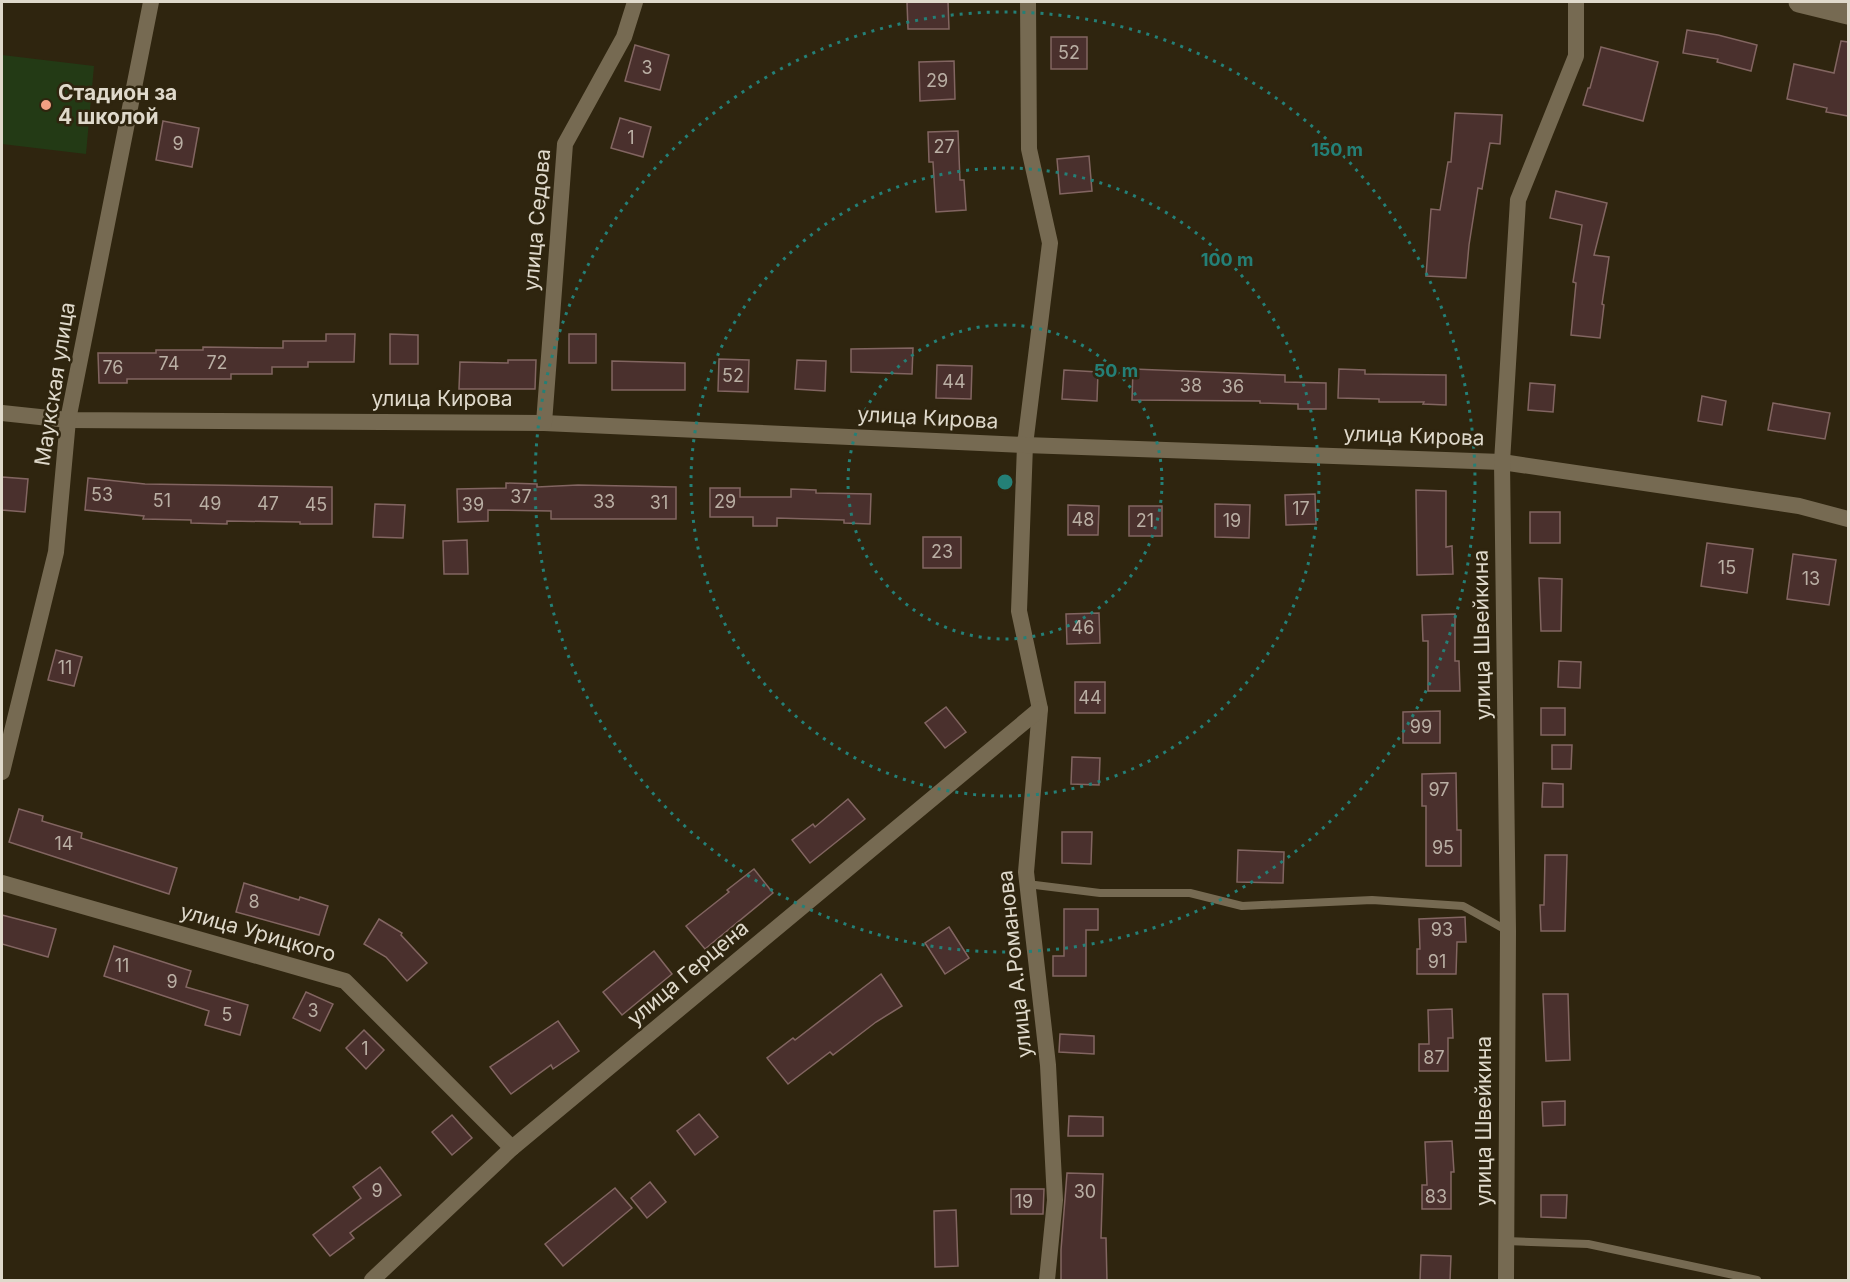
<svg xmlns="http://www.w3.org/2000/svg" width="1850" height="1282" font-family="Inter,sans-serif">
<rect width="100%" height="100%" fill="#2f250f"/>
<!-- green -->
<polygon fill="#233a15" points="2,55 94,66 86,154 2,144"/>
<!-- building -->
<g fill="#4a302d" stroke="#826561" stroke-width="1.5">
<polygon points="907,2 948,2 949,29 908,29"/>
<polygon points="1687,30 1718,35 1757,45 1751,71 1717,62 1718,59 1683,53"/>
<rect x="1051" y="37" width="36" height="32"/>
<polygon points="1841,41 1848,42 1848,116 1826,112 1827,108 1787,99 1794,64 1834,73"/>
<polygon points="635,45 669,55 660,90 625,81"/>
<polygon points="1601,47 1658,62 1643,121 1583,105 1588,88 1590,88"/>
<polygon points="954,61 955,99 920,101 919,62"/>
<polygon points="1455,113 1502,115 1500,144 1490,143 1482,189 1478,188 1469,245 1466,278 1426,276 1431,209 1440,210 1448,162 1451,162"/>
<polygon points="620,118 651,127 643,157 611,148"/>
<polygon points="163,121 199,128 192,167 156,160"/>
<polygon points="958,131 960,180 964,180 966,210 936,212 933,162 929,162 928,132"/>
<polygon points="1089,156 1092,191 1060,194 1057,159"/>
<polygon points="1556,191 1607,203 1594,255 1609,257 1602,304 1604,305 1600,338 1571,335 1576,283 1573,282 1582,225 1550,218"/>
<polygon points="326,334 355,334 354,362 308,362 308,367 272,367 272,374 231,374 231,379 127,379 127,383 99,383 98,353 156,353 156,350 203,350 203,347 283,348 283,341 326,341"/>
<polygon points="390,334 418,335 418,364 390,364"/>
<rect x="569" y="334" width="27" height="29"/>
<polygon points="913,348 912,374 851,372 851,349"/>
<polygon points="719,359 749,360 748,392 718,391"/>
<polygon points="508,360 536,360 535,389 459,389 460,362 508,363"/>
<polygon points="797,360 826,361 825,391 795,389"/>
<polygon points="612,361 685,363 685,390 612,390"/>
<polygon points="937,365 972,366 971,399 936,398"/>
<polygon points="1133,369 1285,375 1285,382 1326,383 1326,409 1298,409 1298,404 1260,403 1260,401 1132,400"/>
<polygon points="1339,369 1365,370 1365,374 1446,375 1446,405 1423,404 1424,402 1379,402 1379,399 1338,398"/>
<polygon points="1064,370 1098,372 1097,401 1062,399"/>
<polygon points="1530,383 1555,385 1553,412 1528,410"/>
<polygon points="1702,396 1726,401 1722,425 1698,421"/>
<polygon points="1773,403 1830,413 1825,439 1768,430"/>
<polygon points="2,477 28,479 25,512 2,510"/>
<polygon points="88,478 145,484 332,487 332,524 300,524 300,522 227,521 227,524 191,523 191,520 143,519 144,516 85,510"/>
<polygon points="506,483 537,484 537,487 578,485 676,487 676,519 551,519 551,511 488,510 488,521 458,522 457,489 506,488"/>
<polygon points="710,488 740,488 740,497 791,497 791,489 816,490 816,493 871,494 870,524 844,523 844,520 777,518 777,526 753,526 753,517 710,517"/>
<polygon points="1416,490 1446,491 1446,547 1452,546 1453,574 1417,575"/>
<polygon points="1315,494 1316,524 1286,525 1285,495"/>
<polygon points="375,504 405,505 403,538 373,537"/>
<polygon points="1215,504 1250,505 1249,538 1215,537"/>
<polygon points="1068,505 1099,506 1098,535 1068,535"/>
<rect x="1129" y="506" width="33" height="30"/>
<rect x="1530" y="512" width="30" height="31"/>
<rect x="923" y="537" width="38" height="31"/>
<polygon points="467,540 468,574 444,574 443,541"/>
<polygon points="1707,543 1753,549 1747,593 1701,586"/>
<polygon points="1793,554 1836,560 1829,605 1787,599"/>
<polygon points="1539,578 1562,579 1561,631 1541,631"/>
<polygon points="1099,613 1100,643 1067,644 1066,614"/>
<polygon points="1455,614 1455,661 1459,661 1460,691 1428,691 1428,641 1423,641 1422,615"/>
<polygon points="56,650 82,657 74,686 48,680"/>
<polygon points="1559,661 1581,662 1580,688 1558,687"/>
<rect x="1075" y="682" width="30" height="31"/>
<polygon points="946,707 966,732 945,748 925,723"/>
<rect x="1541" y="708" width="24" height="27"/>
<polygon points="1440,711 1440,743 1403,743 1403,712"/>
<polygon points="1552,745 1572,745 1571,769 1552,769"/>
<polygon points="1072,757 1100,758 1099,785 1071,784"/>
<polygon points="1456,773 1457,830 1461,830 1461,866 1426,866 1426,806 1422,806 1422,774"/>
<polygon points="1543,783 1563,784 1563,807 1542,807"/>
<polygon points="848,799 865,819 810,863 792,840 813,824 815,827"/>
<polygon points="19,809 43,816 42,821 82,833 81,838 177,868 169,894 9,842"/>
<polygon points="1062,832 1092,832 1091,864 1062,863"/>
<polygon points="1238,850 1284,852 1283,883 1237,882"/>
<polygon points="1545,855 1567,855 1565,931 1541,931 1540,905 1544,905"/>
<polygon points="754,869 773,893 705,949 686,926 729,892 727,890"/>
<polygon points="244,883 299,900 300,897 328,906 319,935 236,912"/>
<polygon points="1064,909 1098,909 1098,930 1086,930 1086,976 1053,976 1053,956 1064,956"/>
<polygon points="2,915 56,929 48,957 2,944"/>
<polygon points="1465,917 1466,942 1457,942 1456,974 1417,974 1417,949 1420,949 1419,919"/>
<polygon points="379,919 402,933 401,935 427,963 407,981 386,957 364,944"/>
<polygon points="949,927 969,958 945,974 925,943"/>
<polygon points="114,946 191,971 186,987 248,1005 240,1035 205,1025 209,1011 104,976"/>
<polygon points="654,951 672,974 622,1015 603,992"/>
<polygon points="881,974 902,1006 876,1022 833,1055 830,1052 788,1084 767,1058 793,1038 795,1040"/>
<polygon points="306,992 333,1004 320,1031 293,1018"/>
<polygon points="1543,994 1568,994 1570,1060 1546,1061"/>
<polygon points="1452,1009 1453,1038 1448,1038 1448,1071 1419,1071 1419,1044 1429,1044 1428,1010"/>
<polygon points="558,1021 579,1051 553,1069 551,1065 511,1094 490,1067"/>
<polygon points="364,1030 384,1050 366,1069 346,1048"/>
<polygon points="1060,1034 1094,1036 1094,1054 1059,1052"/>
<polygon points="1565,1101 1565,1125 1543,1126 1542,1102"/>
<polygon points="699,1114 718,1137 695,1155 677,1131"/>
<polygon points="452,1115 472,1138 452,1155 432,1132"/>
<polygon points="1069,1116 1103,1117 1103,1136 1068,1136"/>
<polygon points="1452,1141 1454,1172 1451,1172 1451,1209 1422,1209 1422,1185 1427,1185 1425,1142"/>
<polygon points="380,1167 401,1195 350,1233 354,1238 330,1256 313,1235 361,1198 353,1187"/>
<polygon points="1067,1173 1103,1174 1101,1238 1106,1238 1107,1281 1061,1281 1061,1250"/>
<polygon points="650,1182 666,1202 647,1218 631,1198"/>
<polygon points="615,1188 632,1208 563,1266 545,1244"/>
<polygon points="1011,1189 1044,1189 1043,1214 1011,1214"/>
<polygon points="1541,1195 1567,1195 1566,1218 1541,1217"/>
<polygon points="956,1210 958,1266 935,1267 934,1211"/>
<polygon points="1421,1255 1451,1256 1450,1281 1420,1281"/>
</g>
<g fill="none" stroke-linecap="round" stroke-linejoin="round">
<!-- service -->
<g stroke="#766a52" stroke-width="8">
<polyline points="1027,884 1100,893 1190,893 1242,906 1372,900 1463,906 1508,931"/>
<polyline points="1506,1241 1588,1244 1757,1280"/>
</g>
<!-- minor -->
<g stroke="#766a52" stroke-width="16">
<polyline points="1028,2 1029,149 1050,243 1025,445 1019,611 1040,709 1026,872 1048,1065 1055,1200 1047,1280"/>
<polyline points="2,413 68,420 544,423 1025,445 1502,462 1799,506 1848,519"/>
<polyline points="544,423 565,144 624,37 635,2"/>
<polyline points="2,772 56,552 68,420 151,2"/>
<polyline points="2,883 345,981 512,1148"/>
<polyline points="372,1280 512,1148 1040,709"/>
<polyline points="1506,1280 1508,931 1502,462 1518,200 1576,56 1576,2"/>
</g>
<!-- tertiary -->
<polyline stroke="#766a52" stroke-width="21" points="1799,2 1848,14"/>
</g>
<!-- distance rings -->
<g fill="none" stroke="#248077" stroke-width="3" stroke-dasharray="3 6">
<circle cx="1005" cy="482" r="157"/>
<circle cx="1005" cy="482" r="314"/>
<circle cx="1005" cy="482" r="470"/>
</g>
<!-- markers -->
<circle fill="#f39f82" stroke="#2f250f" stroke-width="2" cx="46" cy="105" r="6"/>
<g text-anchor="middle" stroke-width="5" stroke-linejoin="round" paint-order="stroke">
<!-- number labels -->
<g font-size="18" fill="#baafa4">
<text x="1069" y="59">52</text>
<text x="647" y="74">3</text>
<text x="937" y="87">29</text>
<text x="631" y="144">1</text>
<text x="178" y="150">9</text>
<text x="944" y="153">27</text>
<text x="217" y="369">72</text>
<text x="169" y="370">74</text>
<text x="113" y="374">76</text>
<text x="733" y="382">52</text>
<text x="954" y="388">44</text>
<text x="1191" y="392">38</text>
<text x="1233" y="393">36</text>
<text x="102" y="501">53</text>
<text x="521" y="503">37</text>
<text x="162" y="507">51</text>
<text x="604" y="508">33</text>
<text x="725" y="508">29</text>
<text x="659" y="509">31</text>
<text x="210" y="510">49</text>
<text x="268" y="510">47</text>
<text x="316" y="511">45</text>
<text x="473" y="511">39</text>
<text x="1301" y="515">17</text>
<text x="1083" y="526">48</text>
<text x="1145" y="527">21</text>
<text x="1232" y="527">19</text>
<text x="942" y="558">23</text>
<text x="1727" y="574">15</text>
<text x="1811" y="585">13</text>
<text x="1083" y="634">46</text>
<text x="65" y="674">11</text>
<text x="1090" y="704">44</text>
<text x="1421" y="733">99</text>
<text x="1439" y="796">97</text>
<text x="64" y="850">14</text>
<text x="1443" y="854">95</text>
<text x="254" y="908">8</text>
<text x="1442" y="936">93</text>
<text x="1437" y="968">91</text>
<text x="122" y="972">11</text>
<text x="172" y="988">9</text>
<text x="313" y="1017">3</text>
<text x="227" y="1021">5</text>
<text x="365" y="1055">1</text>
<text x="1434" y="1064">87</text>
<text x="377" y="1197">9</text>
<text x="1085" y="1198">30</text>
<text x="1436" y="1203">83</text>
<text x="1024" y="1208">19</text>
</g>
<!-- poi labels -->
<g font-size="21" font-weight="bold" fill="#dfd9cb" stroke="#2f250f" text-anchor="start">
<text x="58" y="100">Стадион за<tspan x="58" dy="24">4 школой</tspan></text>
</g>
<!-- street labels -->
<g font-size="21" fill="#dfd9cb" stroke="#2f250f">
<text transform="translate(537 220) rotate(-85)" y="7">улица Седова</text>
<text transform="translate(55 384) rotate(-81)" y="7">Маукская улица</text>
<text x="442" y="406">улица Кирова</text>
<text transform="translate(928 418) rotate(3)" y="7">улица Кирова</text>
<text transform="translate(1414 436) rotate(2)" y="7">улица Кирова</text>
<text transform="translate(1482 635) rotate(-91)" y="7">улица Швейкина</text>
<text transform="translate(258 933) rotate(16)" y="7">улица Урицкого</text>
<text transform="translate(1015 964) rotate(-96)" y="7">улица А.Романова</text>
<text transform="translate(688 973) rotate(-40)" y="7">улица Герцена</text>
<text transform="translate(1484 1121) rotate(-90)" y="7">улица Швейкина</text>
</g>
</g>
<circle cx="1005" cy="482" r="9" fill="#248077" stroke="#2f250f" stroke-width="3"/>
<g font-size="18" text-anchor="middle" font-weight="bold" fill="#248077" stroke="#2f250f" stroke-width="5" stroke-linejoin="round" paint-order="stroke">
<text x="1337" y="156">150 m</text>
<text x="1227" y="266">100 m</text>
<text x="1116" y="377">50 m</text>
</g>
<!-- border -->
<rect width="1850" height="1282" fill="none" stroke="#dfd9cb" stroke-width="6"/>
</svg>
